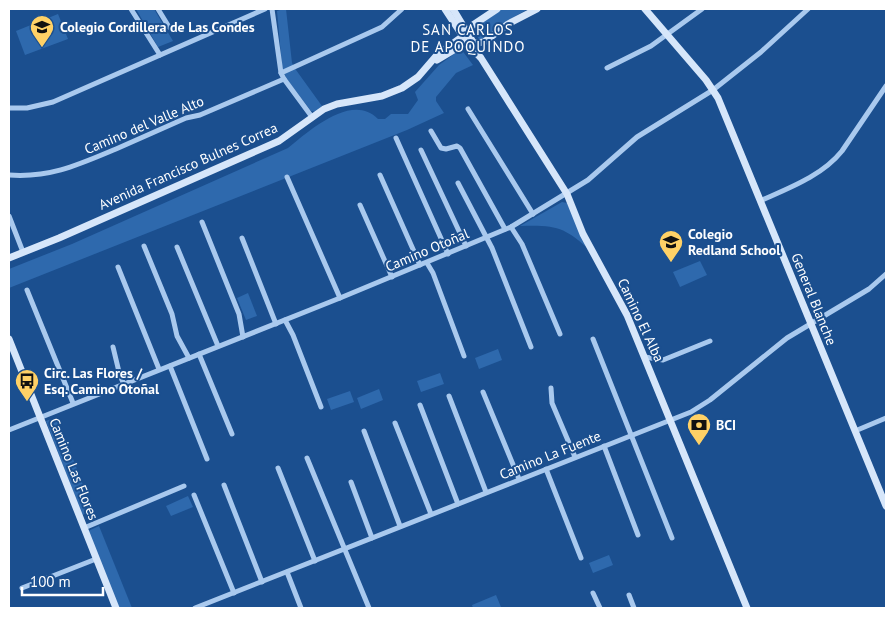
<svg xmlns="http://www.w3.org/2000/svg" width="895" height="617" font-family="'PT Sans',sans-serif">
<rect width="100%" height="100%" fill="#1b4f8f"/>
<!-- green -->
<g fill="#2e69ad">
<polygon points="136,9 154,9 173,41 158,47"/>
<polygon points="283,9 286,9 292,63 296,70 322,106 316,112 311,111 286,78 282,66 277,11"/>
<polygon points="502,9 528,9 505,22 482,39 479,39 474,32 475,28"/>
<polygon points="58,14 68,39 25,55 16,31"/>
<path d="M 461,49 L 473,65 L 456,73 L 436,97 L 436,101 L 444,113 L 407,130 L 9,288 L 9,269 L 72,244 L 288,148 C 309,131 352,92 378,119 L 385,119 L 391,114 L 408,114 L 418,100 L 415,92 L 439,65 Z"/>
<path d="M 562,202 L 567,203 L 592,252 C 564,227 558,225 520,226 Z"/>
<polygon points="700,261 707,275 680,287 673,272"/>
<polygon points="248,293 257,316 246,320 237,298"/>
<polygon points="498,349 502,360 479,369 475,358"/>
<polygon points="440,373 444,384 421,392 417,381"/>
<polygon points="379,389 383,400 361,409 357,398"/>
<polygon points="350,391 354,402 331,410 327,399"/>
<polygon points="57,417 93,511 82,515 46,421"/>
<polygon points="188,496 193,507 171,516 166,506"/>
<polygon points="99,526 132,608 119,608 88,531"/>
<polygon points="609,555 613,565 593,573 589,563"/>
<polygon points="496,595 501,607 473,608 472,605"/>
</g>
<g fill="none" stroke-linecap="round" stroke-linejoin="round">
<!-- street -->
<g stroke="#a9c9ee" stroke-width="5">
<polyline points="131,9 160,55"/>
<polyline points="158,9 169,27"/>
<polyline points="272,9 281,73 284,79 312,117"/>
<polyline points="607,68 651,46 702,9"/>
<polyline points="281,73 382,27 402,9"/>
<polyline points="9,108 27,108 53,102 265,9"/>
<polyline points="468,109 533,214"/>
<polyline points="431,131 441,148 446,149 457,146 460,148 505,229"/>
<polyline points="396,138 448,254"/>
<polyline points="421,150 466,246"/>
<path d="M 9,175 C 50,178 78,165 116,149 C 139,139 163,128 186,118 L 200,115 L 284,79"/>
<polyline points="380,175 420,265"/>
<polyline points="287,177 340,298"/>
<polyline points="458,183 492,248 531,347"/>
<path d="M 760,201 C 789,188 822,176 842,151 L 886,86"/>
<polyline points="360,205 392,277"/>
<polyline points="9,216 23,252"/>
<polyline points="202,222 239,314 243,337"/>
<polyline points="511,227 522,244 560,334"/>
<polyline points="242,238 276,324"/>
<polyline points="144,246 172,314 177,336 189,358"/>
<polyline points="177,247 218,346"/>
<polyline points="427,263 433,273 464,356"/>
<polyline points="118,267 159,369"/>
<polyline points="27,290 73,403"/>
<polyline points="285,320 293,335 321,407"/>
<polyline points="593,339 672,538"/>
<polyline points="113,347 120,376 124,384"/>
<polyline points="199,354 232,434"/>
<polyline points="645,357 663,360 710,341"/>
<polyline points="170,366 207,459"/>
<polyline points="551,388 552,403 575,457"/>
<polyline points="483,392 519,479"/>
<polyline points="449,396 486,492"/>
<polyline points="420,405 458,504"/>
<polyline points="395,423 431,514"/>
<polyline points="9,430 340,298 511,227 588,180 637,137 713,90 761,52 808,9"/>
<polyline points="364,431 400,526"/>
<polyline points="855,431 886,418"/>
<polyline points="604,446 638,535"/>
<polyline points="307,458 369,608"/>
<polyline points="278,468 315,561"/>
<polyline points="546,469 581,558"/>
<polyline points="351,482 372,538"/>
<polyline points="224,485 262,582"/>
<polyline points="194,495 234,593"/>
<polyline points="84,528 184,486"/>
<polyline points="287,572 301,608"/>
<polyline points="22,588 96,559"/>
<polyline points="593,593 600,608"/>
<polyline points="629,595 634,608"/>
<polyline points="195,608 691,412 710,400 787,338 869,289 886,274"/>
</g>
<!-- secondary -->
<g stroke="#d6e6fa" stroke-width="7">
<polyline points="445,9 468,44 481,58 567,194 583,234 627,315 747,608"/>
<polyline points="453,9 476,47"/>
<polyline points="645,9 706,80 718,98 886,506"/>
<polyline points="437,60 462,45 484,42 508,24 537,9"/>
<polyline points="9,258 59,238 279,141 324,109 337,104 382,96 402,88 418,77 437,55 463,36 473,25 497,9"/>
<polyline points="9,339 116,608"/>
</g>
</g>
<!-- icons -->
<defs>
<g id="school-pin" transform="scale(1.25)"><path d="M0 17L-7.5 6A9.5 9.5 0 1 1 7.5 6Z" fill="#ffd166" stroke="#1b4f8f"/><path d="M0-5L7-2L0 1L-7-2ZM-4 1L0 2.5L4 1V4Q0 6-4 4Z" fill="#111"/></g>
<g id="bus-pin" transform="scale(1.25)"><path d="M0 17L-7.5 6A9.5 9.5 0 1 1 7.5 6Z" fill="#ffd166" stroke="#1b4f8f"/><path d="M-5-6H5V4H4V6H2V4H-2V6H-4V4H-5ZM-3.5-4V0h7V-4ZM-3.5 1.2v1.5H-2V1.2ZM2 1.2v1.5H3.5V1.2Z" fill="#111"/></g>
<g id="bank-pin" transform="scale(1.25)"><path d="M0 17L-7.5 6A9.5 9.5 0 1 1 7.5 6Z" fill="#ffd166" stroke="#1b4f8f"/><path d="M-6-4H6V4H-6ZM0-2.3a2.3 2.3 0 1 0 0 4.6a2.3 2.3 0 1 0 0-4.6Z" fill="#111"/></g>
</defs>
<g fill-rule="evenodd">
<use href="#school-pin" x="42" y="27"/>
<use href="#school-pin" x="671" y="242"/>
<use href="#bus-pin" x="27" y="381"/>
<use href="#bank-pin" x="699" y="425"/>
</g>
<g text-anchor="middle" stroke-width="4" stroke-linejoin="round" paint-order="stroke">
<!-- poi labels -->
<g font-size="14" font-weight="bold" fill="#fff" stroke="#1b4f8f" text-anchor="start">
<text x="60" y="32">Colegio Cordillera de Las Condes</text>
<text x="688" y="239">Colegio<tspan x="688" dy="16">Redland School</tspan></text>
<text x="44" y="378">Circ. Las Flores /<tspan x="44" dy="16">Esq. Camino Otoñal</tspan></text>
<text x="716" y="430">BCI</text>
</g>
<!-- street labels -->
<g font-size="14" fill="#fff" stroke="#1b4f8f">
<text transform="translate(144 125) rotate(-23)" y="5">Camino del Valle Alto</text>
<text transform="translate(188 166) rotate(-24)" y="5">Avenida Francisco Bulnes Correa</text>
<text transform="translate(427 250) rotate(-23)" y="5">Camino Otoñal</text>
<text transform="translate(814 299) rotate(68)" y="5">General Blanche</text>
<text transform="translate(641 320) rotate(65)" y="5">Camino El Alba</text>
<text transform="translate(550 455) rotate(-22)" y="5">Camino La Fuente</text>
<text transform="translate(74 469) rotate(68)" y="5">Camino Las Flores</text>
</g>
<!-- neighbourhood labels -->
<g font-size="15" letter-spacing="1" fill="#fff" stroke="#1b4f8f">
<text x="468" y="35">SAN CARLOS<tspan x="468" dy="17">DE APOQUINDO</tspan></text>
</g>
</g>
<!-- border -->
<rect width="895" height="617" fill="none" stroke="#ffffff" stroke-width="20"/>
<!-- scale -->
<path d="M22 587v8h81v-8" fill="none" stroke="#ffffff" stroke-width="2.5"/>
<text x="30" y="587" font-size="15" fill="#ffffff" stroke="#1b4f8f" stroke-width="4" paint-order="stroke">100 m</text>
</svg>
